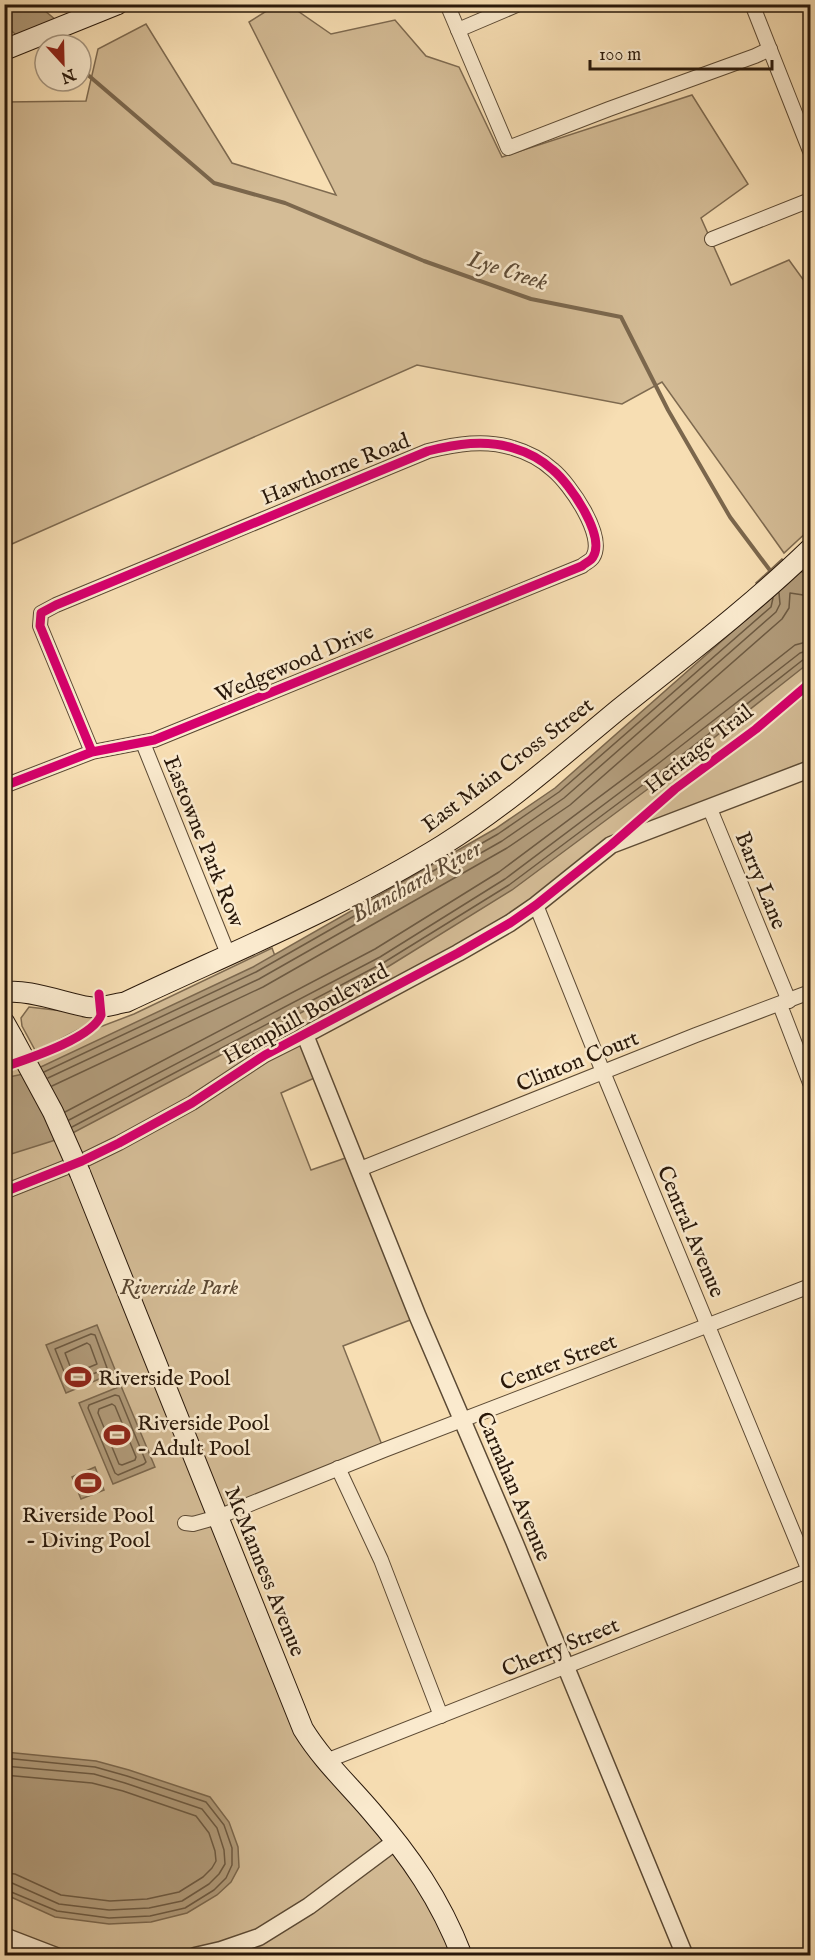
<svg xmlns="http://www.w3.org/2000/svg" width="815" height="1960" font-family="'IM FELL English',serif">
<rect width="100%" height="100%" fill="#f7deb3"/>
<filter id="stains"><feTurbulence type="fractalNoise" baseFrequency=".00333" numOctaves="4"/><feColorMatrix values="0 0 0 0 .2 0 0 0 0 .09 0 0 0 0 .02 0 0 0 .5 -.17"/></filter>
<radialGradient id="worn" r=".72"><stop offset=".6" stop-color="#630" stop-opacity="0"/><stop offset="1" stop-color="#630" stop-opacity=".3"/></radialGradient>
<!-- green -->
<g fill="#d4bc96" stroke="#7e6a50" stroke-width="1.5">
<polygon points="276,5 289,5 331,34 395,20 426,56 459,67 502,157 692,95 748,184 701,218 731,285 789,260 810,289 810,529 784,553 662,382 622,404 417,365 5,547 5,102 86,101 98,49 146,24 232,163 336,195 249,22"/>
<polygon points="810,622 810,769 611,845 536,905 305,1034 321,1075 281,1093 311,1170 354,1155 418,1317 343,1346 384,1450 219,1517 303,1729 370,1810 462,1955 252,1955 246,1943 195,1955 56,1956 5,1936 5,1063 134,1014 272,948 286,985"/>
<polygon points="29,1007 89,1014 93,1017 91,1023 49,1045 35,1050 22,1026 21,1018"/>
</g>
<!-- water -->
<g fill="#b19b7a" stroke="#7b674d" stroke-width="1.5">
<polygon points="4,5 38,5 63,26 24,42 5,25"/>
<polygon points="782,559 800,571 810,575 810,662 668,774 512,890 386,968 65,1137 5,1156 4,1078 28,1073 253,967 495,829 555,788 767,601 756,583"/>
<polygon points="97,1325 116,1372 66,1393 46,1345"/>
<polygon points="121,1386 155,1467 113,1484 79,1403"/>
<polygon points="95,1467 104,1490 81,1499 72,1477"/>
<polygon points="5,1752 96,1761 129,1770 210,1797 229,1822 238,1847 239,1867 231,1882 217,1895 187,1913 151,1922 109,1924 55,1917 11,1897 4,1894"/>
</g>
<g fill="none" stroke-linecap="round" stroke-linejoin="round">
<!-- shore -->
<g stroke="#6d5a42" stroke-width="1.5">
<polyline points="44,1072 256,972 498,834 559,792 771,607 773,598"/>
<polyline points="48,1078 259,979 502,841 564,798 776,612 780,604 779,593"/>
<polyline points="52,1086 263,987 507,848 570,805 782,619 789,608 790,593 810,596"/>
<polyline points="65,1112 375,949 499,872 654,756 795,645 810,641"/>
<polyline points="69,1120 380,957 505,879 659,763 800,653 810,650"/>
<polyline points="72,1127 383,963 509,885 664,769 804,659 810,657"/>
<polygon points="91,1334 95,1335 107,1368 69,1384 55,1349"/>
<polygon points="87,1343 90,1345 97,1364 73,1374 65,1353"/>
<polygon points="115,1395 119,1396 146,1462 144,1464 118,1475 115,1473 88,1408 89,1405"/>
<polygon points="112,1404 115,1406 136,1457 135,1460 122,1465 119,1464 98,1413 99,1409"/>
<polyline points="4,1758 95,1767 127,1776 206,1802 224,1825 232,1848 232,1865 226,1878 214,1890 185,1908 150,1916 109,1918 57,1911 4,1889"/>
<polyline points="4,1766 94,1774 125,1783 202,1809 217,1828 224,1850 225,1864 219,1874 209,1884 182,1901 149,1908 109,1910 59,1904 12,1883 4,1882"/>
<polyline points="4,1775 92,1783 123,1791 196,1816 209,1833 215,1851 216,1861 212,1868 203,1877 179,1892 147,1899 110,1901 61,1895 15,1874 4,1873"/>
</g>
<!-- stream -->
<polyline stroke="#7b674d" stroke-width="4" points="81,69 214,183 285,203 424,261 531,299 621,317 668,410 730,517 772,573"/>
<!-- minor casing -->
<g stroke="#5c4a34" stroke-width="16">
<g id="minor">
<polyline points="447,4 508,148 609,109 755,56 770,49"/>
<polyline points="752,4 810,151"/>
<polyline points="458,30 519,4"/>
<polyline points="712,239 810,200"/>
<polyline points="143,743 228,954"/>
<path d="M 4,786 L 92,752 L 154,740 L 582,566 C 585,563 591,561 593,557 C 606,536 570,484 553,470 C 542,460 527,452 513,448 C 485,439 456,444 428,451 L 56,605 L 41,613 L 40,626 L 92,752"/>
<polyline points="710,809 789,1001"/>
<polyline points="536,905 603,1072 810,1573"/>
<polyline points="780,1005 810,1083"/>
<polyline points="360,1169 696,1035 810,992"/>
<polyline points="4,1192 82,1161 119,1143 192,1103 265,1055 305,1035"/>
<polyline points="338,1468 381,1560 441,1716"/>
<polyline points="185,1523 193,1524 218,1517 384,1450 810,1286"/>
<polyline points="326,1761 810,1570"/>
</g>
</g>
<!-- tertiary casing -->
<g stroke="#5c4a34" stroke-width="19">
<g id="tertiary">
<polyline points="4,1936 56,1956"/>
<polyline points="195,1956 221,1950 259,1937 309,1906 396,1841"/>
<polyline points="685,1956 514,1541 418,1317 305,1035 458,953 510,923 536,905 611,845 810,769"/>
</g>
</g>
<!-- secondary casing -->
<g stroke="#29180a" stroke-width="22">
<g id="secondary">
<polyline points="4,50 118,4"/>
<path d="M 4,993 C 22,987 68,1004 88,1007 C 101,1009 114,1004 126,1002 C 232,952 343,907 443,845 C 506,806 562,756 619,709 C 684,657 750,607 810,549"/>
<polyline points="4,1022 13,1038"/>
<path d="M 80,1173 L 303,1729 C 322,1760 348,1784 371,1811 C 410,1856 440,1899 462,1956"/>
</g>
</g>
<!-- minor -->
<use href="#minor" stroke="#faeace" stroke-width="14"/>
<!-- tertiary -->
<use href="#tertiary" stroke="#faeace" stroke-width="16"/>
<!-- secondary -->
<use href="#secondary" stroke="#faeace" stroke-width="20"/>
<!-- secondary-bridge casing -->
<g stroke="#29180a" stroke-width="22" stroke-linecap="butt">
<polyline id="secondary-bridge" points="13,1038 53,1112 80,1173"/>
</g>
<!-- secondary-bridge -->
<use href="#secondary-bridge" stroke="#faeace" stroke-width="20"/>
<!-- cycleway casing -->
<g stroke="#faeace" stroke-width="13">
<g id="cycleway">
<path d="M 4,786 L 92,752 L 154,740 L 582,566 C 585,563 591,561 593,557 C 606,536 570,484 553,470 C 542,460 527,452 513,448 C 485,439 456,444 428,451 L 56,605 L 41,613 L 40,626 L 92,752"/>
<path d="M 4,1067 C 27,1059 93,1038 101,1015 L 99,994"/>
<polyline points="4,1192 82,1161 119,1143 192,1103 265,1055 458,953 510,923 536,905 611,845 675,789 756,729 810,683"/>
</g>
</g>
<!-- cycleway -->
<use href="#cycleway" stroke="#d6006c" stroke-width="9"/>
</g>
<!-- icons -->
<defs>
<g id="stadium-bare" transform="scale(2.07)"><path d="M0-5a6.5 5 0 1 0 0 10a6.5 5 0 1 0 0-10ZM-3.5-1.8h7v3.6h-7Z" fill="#8f2418" stroke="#faeace" stroke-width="2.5" paint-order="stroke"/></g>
</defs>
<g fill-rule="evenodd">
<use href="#stadium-bare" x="78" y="1377"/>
<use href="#stadium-bare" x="117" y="1435"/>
<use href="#stadium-bare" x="88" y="1483"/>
</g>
<g text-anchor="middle" stroke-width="5" stroke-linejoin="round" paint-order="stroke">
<!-- street labels -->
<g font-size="22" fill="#29180a" stroke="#faeace">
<text transform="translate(335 468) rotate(-22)" y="8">Hawthorne Road</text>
<text transform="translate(294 662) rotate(-23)" y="8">Wedgewood Drive</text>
<text transform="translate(698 748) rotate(-38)" y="8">Heritage Trail</text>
<text transform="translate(507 764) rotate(-37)" y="8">East Main Cross Street</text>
<text transform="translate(205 841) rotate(68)" y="8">Eastowne Park Row</text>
<text transform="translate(762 880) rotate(68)" y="8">Barry Lane</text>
<text transform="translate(305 1013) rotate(-29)" y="8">Hemphill Boulevard</text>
<text transform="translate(577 1060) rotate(-22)" y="8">Clinton Court</text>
<text transform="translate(692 1231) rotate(67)" y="8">Central Avenue</text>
<text transform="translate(558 1361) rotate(-21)" y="8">Center Street</text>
<text transform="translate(515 1486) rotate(67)" y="8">Carnahan Avenue</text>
<text transform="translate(266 1571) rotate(68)" y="8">McManness Avenue</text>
<text transform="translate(560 1646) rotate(-22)" y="8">Cherry Street</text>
</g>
<!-- park labels -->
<g font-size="22" font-style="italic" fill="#5c4934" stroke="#faeace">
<text x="179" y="1294">Riverside Park</text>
</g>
<!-- poi labels -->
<g font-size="22" fill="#29180a" stroke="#faeace" text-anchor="start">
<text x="98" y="1385">Riverside Pool</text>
<text x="137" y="1430">Riverside Pool<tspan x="137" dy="25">- Adult Pool</tspan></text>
<text x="88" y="1522" text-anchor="middle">Riverside Pool<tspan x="88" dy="25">- Diving Pool</tspan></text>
</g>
<!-- water labels -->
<g font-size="24" font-style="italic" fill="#5f4c37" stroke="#faeace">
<text transform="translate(508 270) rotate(18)" y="8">Lye Creek</text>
<text transform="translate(416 881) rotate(-29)" y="8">Blanchard River</text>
</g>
</g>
<!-- margin -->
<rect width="815" height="1960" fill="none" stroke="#f7deb3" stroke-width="24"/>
<rect x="6" y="6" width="803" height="1948" fill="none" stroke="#29180a" stroke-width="3"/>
<rect x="12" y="12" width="791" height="1936" fill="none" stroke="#29180a" stroke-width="1.5"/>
<!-- north arrow -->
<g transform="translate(63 63) rotate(158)"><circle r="28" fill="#faeace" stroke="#a69680" stroke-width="1.5"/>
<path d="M0-4.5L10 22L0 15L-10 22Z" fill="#8f2418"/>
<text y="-9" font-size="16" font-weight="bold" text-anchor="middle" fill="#29180a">N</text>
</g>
<!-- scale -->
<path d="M590 60v9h182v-9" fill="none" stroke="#29180a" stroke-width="3"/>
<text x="599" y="60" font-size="18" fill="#29180a" stroke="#faeace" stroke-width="4.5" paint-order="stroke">100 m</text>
<rect width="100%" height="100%" filter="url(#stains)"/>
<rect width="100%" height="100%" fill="url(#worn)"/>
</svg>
